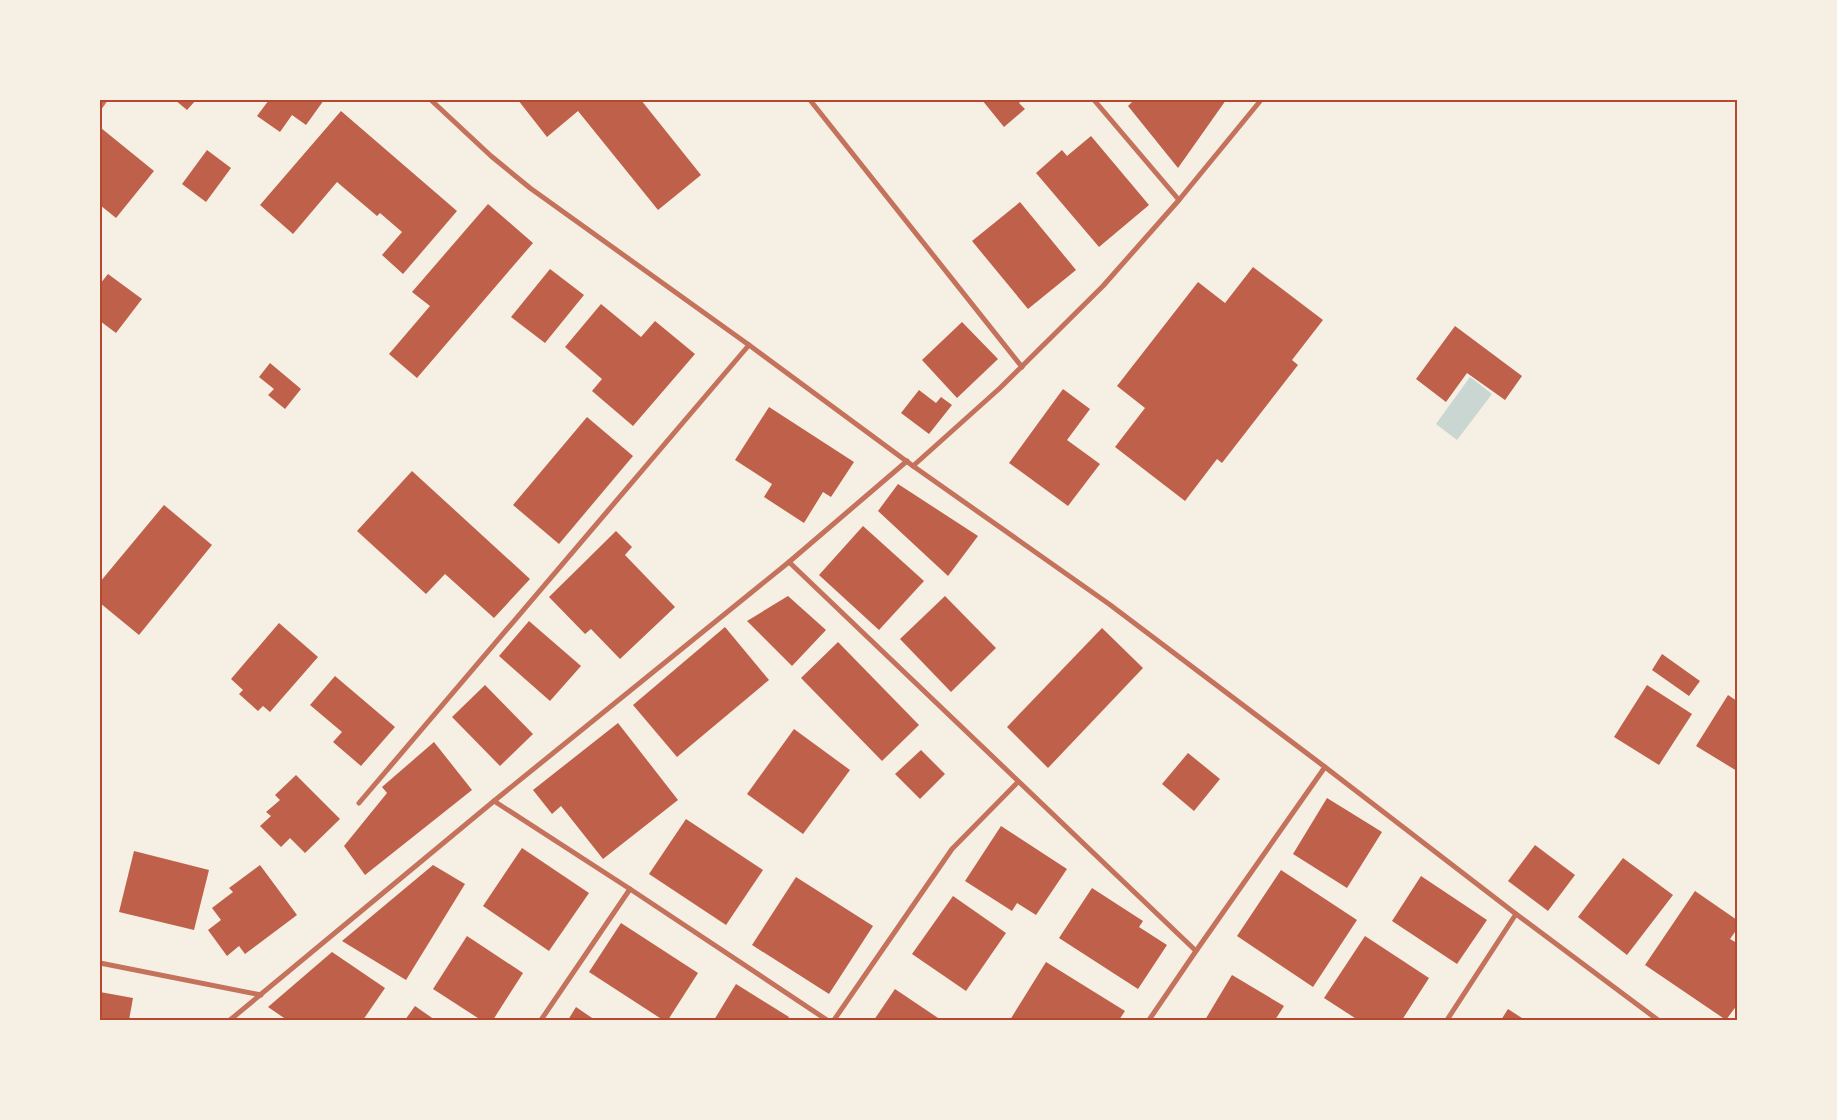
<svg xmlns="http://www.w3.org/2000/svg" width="1837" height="1120" font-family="'Roboto Condensed',sans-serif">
<rect width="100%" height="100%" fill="#f6efe4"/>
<!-- water -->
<polygon fill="#c9d6d2" points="1470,377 1492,394 1457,440 1436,424"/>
<!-- building -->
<g fill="#bf614a">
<polygon points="175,100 196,100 187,110"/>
<polygon points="269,100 324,100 306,125 292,115 280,132 257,116"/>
<polygon points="518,100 641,100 701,175 658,210 578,111 547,137"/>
<polygon points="982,100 1022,100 1019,103 1025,109 1004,127"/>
<polygon points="1134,100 1226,100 1178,168 1128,106"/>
<polygon points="341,111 457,211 403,274 382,255 402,232 380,213 377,216 337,182 293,234 260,205"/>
<polygon points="101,128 154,171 116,218 100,205 100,130"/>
<polygon points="1091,136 1149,205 1099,247 1036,173 1062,150 1067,156"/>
<polygon points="207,150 231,168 206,202 182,184"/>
<polygon points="1020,202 1076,270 1028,309 972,241"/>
<polygon points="488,204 533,243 417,378 389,354 430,306 412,292"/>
<polygon points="1253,267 1323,320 1292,360 1298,365 1222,463 1217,459 1185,501 1115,447 1145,408 1117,386 1198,282 1225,303"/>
<polygon points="550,269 584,295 545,343 511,317"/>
<polygon points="108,274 142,299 116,333 100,321 100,284"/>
<polygon points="601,304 641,337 655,321 695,354 633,426 592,391 602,379 565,347"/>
<polygon points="962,322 998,359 957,398 922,360"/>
<polygon points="1455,326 1522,376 1505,400 1467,373 1446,402 1416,379"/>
<polygon points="270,363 301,389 285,409 268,395 274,389 259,377"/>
<polygon points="1063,389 1090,409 1067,440 1100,464 1068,506 1009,463"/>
<polygon points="919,390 936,403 941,397 952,405 929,434 901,413"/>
<polygon points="769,407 854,462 831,497 823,492 804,523 764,497 772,484 735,460"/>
<polygon points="587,417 633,456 559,544 513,505"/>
<polygon points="412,471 530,579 494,618 445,574 426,594 357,531"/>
<polygon points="898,484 978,536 948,576 878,511"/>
<polygon points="164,505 212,545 139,635 100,603 100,582"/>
<polygon points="863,526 924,581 879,630 819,575"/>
<polygon points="616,531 632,547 625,555 675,607 620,659 591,629 585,634 549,597"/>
<polygon points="788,596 826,630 792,666 747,621"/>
<polygon points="945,596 996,648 951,692 900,639"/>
<polygon points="529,621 581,666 550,701 499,656"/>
<polygon points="279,623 318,657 270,712 263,706 258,711 239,694 243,690 231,679"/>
<polygon points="725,627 769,680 677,757 633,705"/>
<polygon points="1102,628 1143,668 1048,768 1007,727"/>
<polygon points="838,642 919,725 882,761 801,678"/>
<polygon points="1662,654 1700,681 1689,696 1652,670"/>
<polygon points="335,676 395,727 361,766 333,742 342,732 310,705"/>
<polygon points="485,685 533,734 500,766 452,717"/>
<polygon points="1647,685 1692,714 1659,765 1614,737"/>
<polygon points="1728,695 1737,701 1737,771 1696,746"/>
<polygon points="618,723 678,800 603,859 561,806 552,814 533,790"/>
<polygon points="794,729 850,770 803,834 747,794"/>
<polygon points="434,742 472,790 365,875 344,846 387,793 382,787"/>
<polygon points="921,750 945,774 920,799 895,774"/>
<polygon points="1188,753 1220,779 1194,811 1162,784"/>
<polygon points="296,775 340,819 305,853 290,838 281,847 260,826 271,816 266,812 280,800 275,795"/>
<polygon points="1327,798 1382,832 1347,888 1293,854"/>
<polygon points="686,819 763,870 726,925 649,874"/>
<polygon points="1001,826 1067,869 1036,915 1017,903 1012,911 965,881"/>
<polygon points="1535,845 1575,875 1548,911 1508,881"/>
<polygon points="522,848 589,893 549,951 483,906"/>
<polygon points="134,851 209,870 194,930 119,912"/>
<polygon points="1623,858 1673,895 1627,955 1578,917"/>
<polygon points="260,865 297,915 245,954 239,946 227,956 208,930 221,920 212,908 233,892 229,888"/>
<polygon points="433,865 465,884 406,980 342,941"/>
<polygon points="1281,870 1357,920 1313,987 1237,936"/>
<polygon points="1421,876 1487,920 1457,964 1392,921"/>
<polygon points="796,877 873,926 829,994 752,945"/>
<polygon points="1092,888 1143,921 1139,927 1167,945 1138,989 1059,938"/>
<polygon points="1695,891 1737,920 1737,929 1730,939 1737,943 1737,1005 1726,1020 1645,965"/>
<polygon points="953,896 1006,933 966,991 912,954"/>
<polygon points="621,923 698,973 668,1020 663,1020 589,972"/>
<polygon points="467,936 523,973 493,1020 481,1020 433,989"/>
<polygon points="1365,936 1429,978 1402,1020 1358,1020 1324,998"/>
<polygon points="332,952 385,988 363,1020 287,1020 268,1007"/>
<polygon points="1046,962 1125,1011 1119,1020 1010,1020"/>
<polygon points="1232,975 1284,1006 1275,1020 1205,1020"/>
<polygon points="736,984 789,1017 787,1020 714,1020"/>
<polygon points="895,989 941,1020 874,1020"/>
<polygon points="100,992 133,998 129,1020 100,1020"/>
<polygon points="415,1006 435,1020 405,1020"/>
<polygon points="576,1007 595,1020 568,1020"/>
<polygon points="1508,1009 1525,1020 1501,1020"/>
</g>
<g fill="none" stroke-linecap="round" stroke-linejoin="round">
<!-- minor -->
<g stroke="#c5725c" stroke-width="5">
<polyline points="431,100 491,156 530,188 749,345 913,466 1109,604 1325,767 1516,914 1658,1020"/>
<polyline points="810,100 1022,367"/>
<polyline points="1094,100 1179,200"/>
<polyline points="100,107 105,100"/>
<polyline points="913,466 1000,388 1103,286 1179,200 1261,100"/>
<polyline points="789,562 1196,951"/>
<polyline points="494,801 630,889 827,1020"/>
<polyline points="359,803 749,345"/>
<polyline points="100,963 261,995"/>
<polyline points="230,1020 494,801 789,562 907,461"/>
<polyline points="541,1020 630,889"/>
<polyline points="834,1020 952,849 1018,782"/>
<polyline points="1149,1020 1196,951 1325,767"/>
<polyline points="1447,1020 1516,914"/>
</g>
</g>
<!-- border -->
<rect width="1837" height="1120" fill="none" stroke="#f6efe4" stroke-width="202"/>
<rect x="101" y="101" width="1635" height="918" fill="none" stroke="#b5482f" stroke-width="2"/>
</svg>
